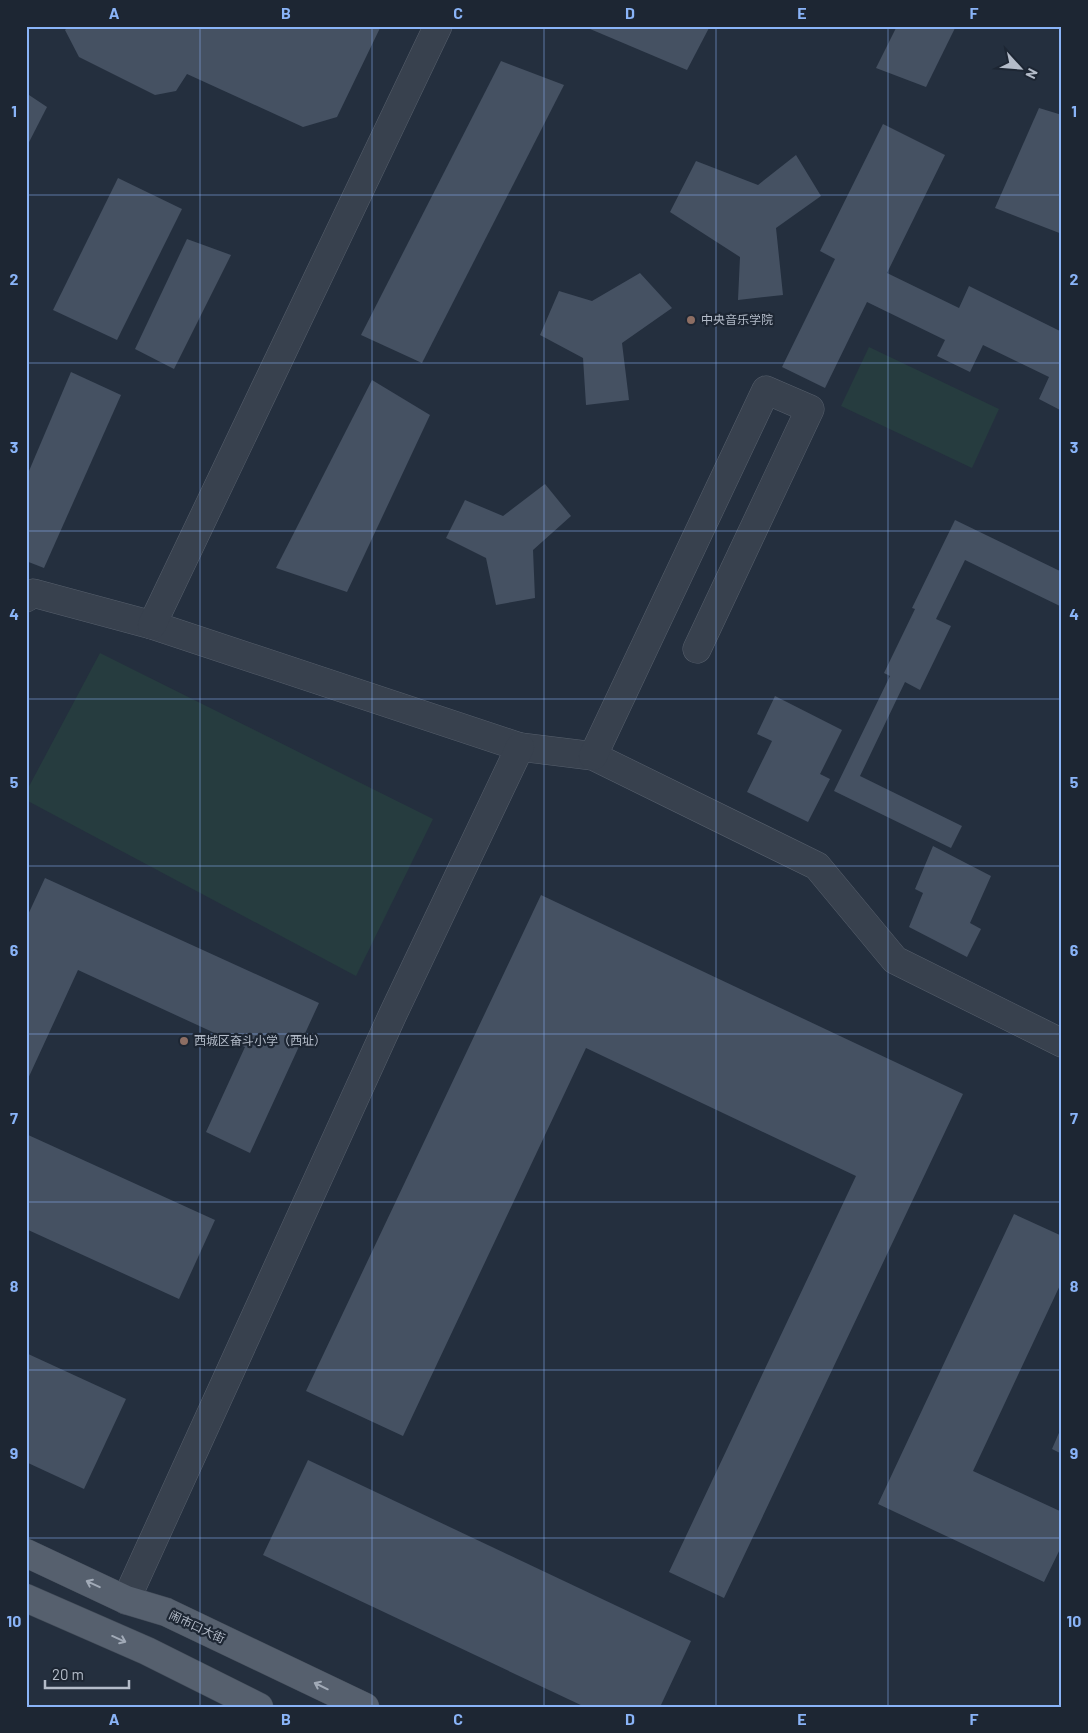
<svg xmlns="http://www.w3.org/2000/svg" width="1088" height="1733" font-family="Barlow,'Noto Sans SC',sans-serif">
<rect width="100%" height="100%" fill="#242f3e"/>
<!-- green -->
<g fill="#263c3f">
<polygon points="869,347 999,409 972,468 841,406"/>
<polygon points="100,653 433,819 356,976 26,800 26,792"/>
</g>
<!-- building -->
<g fill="#455162">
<polygon points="69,26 381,26 337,117 303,127 187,74 176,91 155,95 79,57 65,30"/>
<polygon points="583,26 710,26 687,70"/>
<polygon points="897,26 956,26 926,87 876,68"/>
<polygon points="501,61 564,85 422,363 361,335"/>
<polygon points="26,93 47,107 26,148"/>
<polygon points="1039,108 1062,115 1062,234 995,208"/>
<polygon points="883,124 945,155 887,273 959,308 969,286 1062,332 1062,411 1039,399 1049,377 983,345 970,372 937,356 945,340 867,302 825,388 782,367 835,259 820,251"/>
<polygon points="796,155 821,196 776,228 783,295 738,300 740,257 670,212 696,161 758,185"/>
<polygon points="118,178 182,209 117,340 53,310"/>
<polygon points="187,239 231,255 174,369 135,349"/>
<polygon points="640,273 672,308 622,343 629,400 586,405 583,358 540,335 559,291 592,301"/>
<polygon points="71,372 121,395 44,568 26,561 26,478"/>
<polygon points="372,380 430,415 347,592 276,568"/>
<polygon points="545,484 571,516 533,550 535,598 496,605 486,558 446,538 465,500 503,516"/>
<polygon points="955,520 1062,572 1062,607 965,560 936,619 951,626 920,690 905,682 860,776 962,826 951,848 834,791 890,676 884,673 915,609 912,608"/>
<polygon points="775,696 842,730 820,774 830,779 808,822 747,792 772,741 757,734"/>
<polygon points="933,846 991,876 970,923 981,929 967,957 909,927 923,893 915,889"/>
<polygon points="45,878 319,1003 250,1153 206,1132 245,1047 78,970 26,1083 26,919"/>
<polygon points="541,895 963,1094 724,1598 669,1572 856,1176 586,1048 403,1436 306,1391"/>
<polygon points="26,1134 215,1220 179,1299 26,1229"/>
<polygon points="1014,1214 1062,1236 1062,1281 973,1471 1062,1512 1062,1545 1044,1582 878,1504"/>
<polygon points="26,1353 126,1399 84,1489 26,1462"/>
<polygon points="1062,1426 1062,1454 1052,1449"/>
<polygon points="308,1460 691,1641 660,1707 585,1707 263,1555"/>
</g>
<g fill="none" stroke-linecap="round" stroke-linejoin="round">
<!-- minor casing -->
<g stroke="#565f6c" stroke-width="29">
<g id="minor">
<polyline points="26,598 33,593 152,625 520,747 593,756 817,866 895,960 1062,1043"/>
<polyline points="152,625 438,26"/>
<polyline points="593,756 766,390 810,409 697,649"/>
<polyline points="126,1600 393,1014 520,747"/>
</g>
</g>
<!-- major casing -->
<g stroke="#414a57" stroke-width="29">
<g id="major">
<polyline points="26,1553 126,1600 166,1612 365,1707"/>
<polyline points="26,1598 147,1651 259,1707"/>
</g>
</g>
<!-- minor -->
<use href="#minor" stroke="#38414e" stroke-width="28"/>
<!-- major -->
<use href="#major" stroke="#56606e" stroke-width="28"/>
</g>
<!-- one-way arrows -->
<defs><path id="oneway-shaft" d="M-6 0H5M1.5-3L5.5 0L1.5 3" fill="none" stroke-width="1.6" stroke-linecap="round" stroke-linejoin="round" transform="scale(1.25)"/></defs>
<g stroke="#a1aab7">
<use href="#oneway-shaft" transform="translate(93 1584) rotate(-155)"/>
<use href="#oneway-shaft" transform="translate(119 1639) rotate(24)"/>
<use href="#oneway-shaft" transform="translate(321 1686) rotate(-154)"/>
</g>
<!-- grid -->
<path fill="none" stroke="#8ab4f8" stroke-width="1" stroke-opacity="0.55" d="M 200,26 L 200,1707M 372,26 L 372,1707M 544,26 L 544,1707M 716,26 L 716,1707M 888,26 L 888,1707M 26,195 L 1062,195M 26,363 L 1062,363M 26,531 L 1062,531M 26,699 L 1062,699M 26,866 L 1062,866M 26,1034 L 1062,1034M 26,1202 L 1062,1202M 26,1370 L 1062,1370M 26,1538 L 1062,1538"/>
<!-- markers -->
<g fill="#8d6e63" stroke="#1d2633" stroke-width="2">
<circle cx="691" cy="320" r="5"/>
<circle cx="184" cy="1041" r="5"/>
</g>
<g text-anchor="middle" stroke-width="4.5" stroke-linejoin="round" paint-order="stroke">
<!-- poi labels -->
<g font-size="12" fill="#b4bcc9" stroke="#1d2633" text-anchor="start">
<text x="701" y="324">中央音乐学院</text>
<text x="194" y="1045">西城区奋斗小学（西址）</text>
</g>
<!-- street labels -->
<g font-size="12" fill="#b4bcc9" stroke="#1d2633">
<text transform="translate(197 1627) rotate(25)" y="4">闹市口大街</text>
</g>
</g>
<!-- border -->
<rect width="1088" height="1733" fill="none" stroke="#1d2633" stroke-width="55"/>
<!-- north arrow -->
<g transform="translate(1020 68) rotate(116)" stroke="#1d2633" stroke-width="4" paint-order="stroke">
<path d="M0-4L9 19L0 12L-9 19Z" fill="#b4bcc9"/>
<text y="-8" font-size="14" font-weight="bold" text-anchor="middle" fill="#b4bcc9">N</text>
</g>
<!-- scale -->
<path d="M45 1680v8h84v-8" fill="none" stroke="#b4bcc9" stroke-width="2.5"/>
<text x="52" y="1680" font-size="15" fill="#b4bcc9" stroke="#1d2633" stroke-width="4" paint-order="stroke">20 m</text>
<rect x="28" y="28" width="1032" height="1678" fill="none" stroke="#8ab4f8" stroke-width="2"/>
<g font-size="16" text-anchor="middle" font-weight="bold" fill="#8ab4f8">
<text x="114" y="19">A</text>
<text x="286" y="19">B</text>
<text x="458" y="19">C</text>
<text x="630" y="19">D</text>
<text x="802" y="19">E</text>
<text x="974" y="19">F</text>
<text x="14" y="117">1</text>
<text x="1074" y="117">1</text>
<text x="14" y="285">2</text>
<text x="1074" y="285">2</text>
<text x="14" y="453">3</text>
<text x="1074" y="453">3</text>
<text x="14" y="620">4</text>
<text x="1074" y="620">4</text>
<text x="14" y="788">5</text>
<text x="1074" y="788">5</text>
<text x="14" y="956">6</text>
<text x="1074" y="956">6</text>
<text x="14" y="1124">7</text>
<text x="1074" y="1124">7</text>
<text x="14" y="1292">8</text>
<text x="1074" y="1292">8</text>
<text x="14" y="1459">9</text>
<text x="1074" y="1459">9</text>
<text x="14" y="1627">10</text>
<text x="1074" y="1627">10</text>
<text x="114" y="1725">A</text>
<text x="286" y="1725">B</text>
<text x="458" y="1725">C</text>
<text x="630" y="1725">D</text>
<text x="802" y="1725">E</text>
<text x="974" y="1725">F</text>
</g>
</svg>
